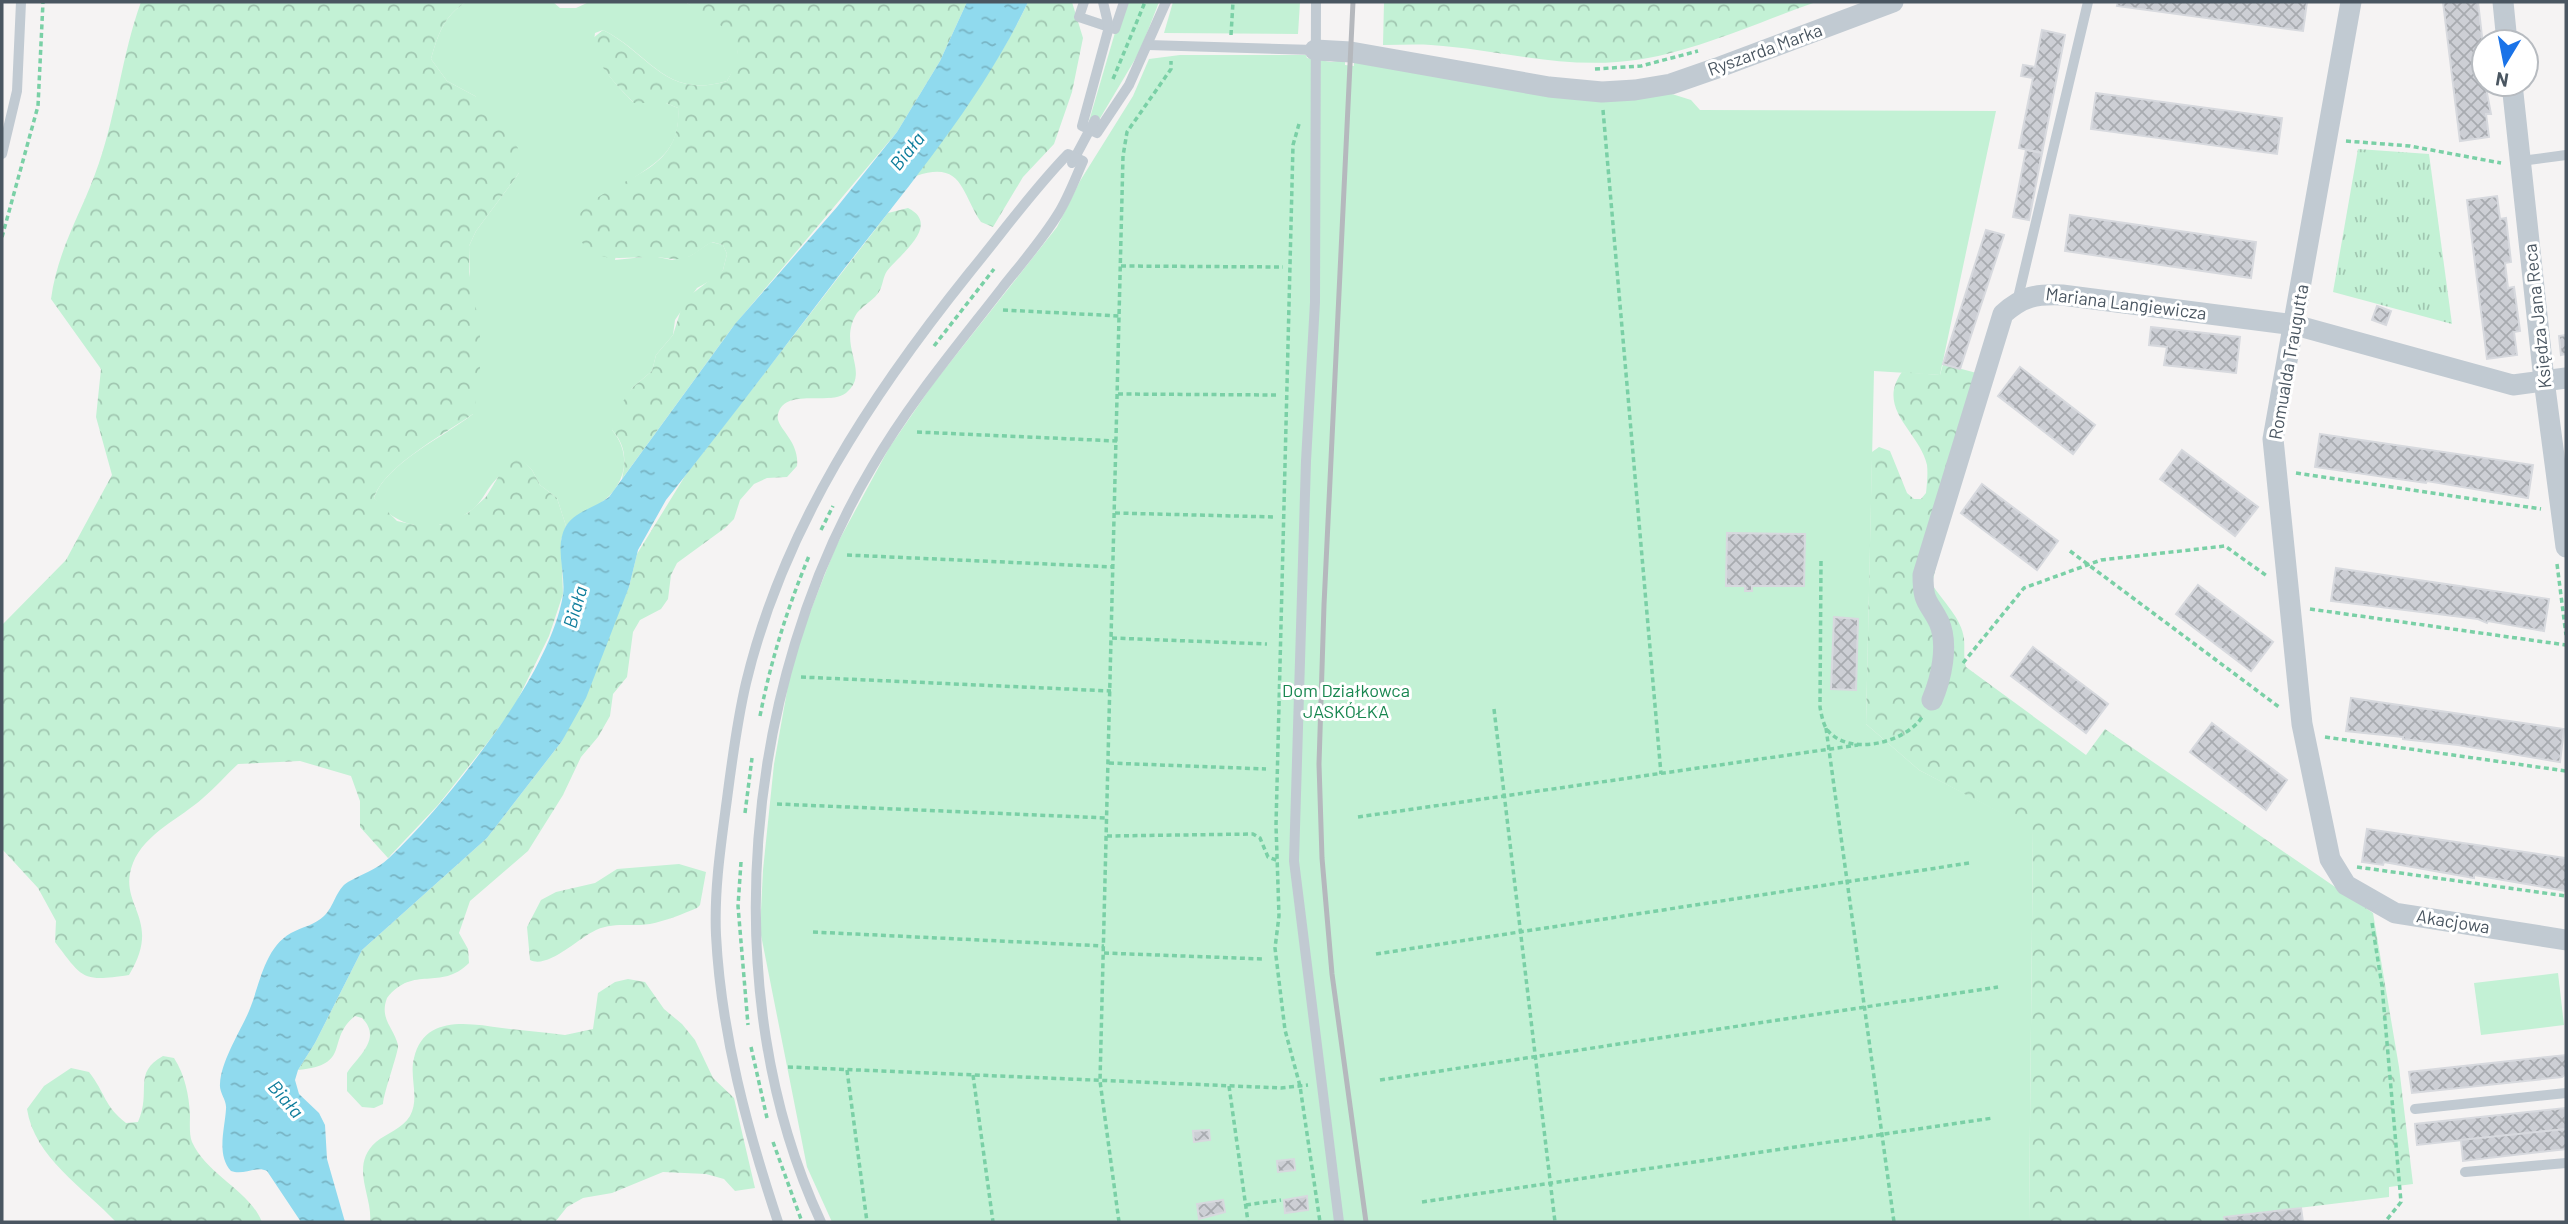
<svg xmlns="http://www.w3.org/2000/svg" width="2568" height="1224" font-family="Barlow,sans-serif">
<defs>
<pattern id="forest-crowns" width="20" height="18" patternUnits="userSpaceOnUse" patternTransform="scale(1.75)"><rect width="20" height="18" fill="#c3f1d5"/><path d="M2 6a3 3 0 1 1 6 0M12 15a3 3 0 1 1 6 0" fill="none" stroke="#a0c6b0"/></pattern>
<pattern id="park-tufts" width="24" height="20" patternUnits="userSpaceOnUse" patternTransform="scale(1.75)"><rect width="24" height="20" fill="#c3f1d5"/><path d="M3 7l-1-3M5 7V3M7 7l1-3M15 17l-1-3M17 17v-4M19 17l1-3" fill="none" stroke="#a0c6b0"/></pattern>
<pattern id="water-ripples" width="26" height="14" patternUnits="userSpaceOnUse" patternTransform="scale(1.75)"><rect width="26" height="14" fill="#90daee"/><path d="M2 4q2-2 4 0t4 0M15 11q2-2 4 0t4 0" fill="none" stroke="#78b4c4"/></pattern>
<pattern id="building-cross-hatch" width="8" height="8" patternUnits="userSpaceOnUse" patternTransform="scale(1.75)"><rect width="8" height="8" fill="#cdcfd5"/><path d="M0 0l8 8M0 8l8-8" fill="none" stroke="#a8abb0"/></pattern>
</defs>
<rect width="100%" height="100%" fill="#f5f3f3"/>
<!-- green -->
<g fill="#c3f1d5">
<path d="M 466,2 L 553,2 L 560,8 L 576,8 L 589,2 L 685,2 L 719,21 L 737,40 L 738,62 L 727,81 C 665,100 650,53 603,30 L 595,33 C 591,61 615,83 633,102 L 666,103 L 678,108 C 681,148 660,161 629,181 L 615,260 L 653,256 L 672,260 L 690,256 L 711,242 L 723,245 L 727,254 L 723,270 L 717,277 L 697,288 L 675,320 L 673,335 L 656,355 L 652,371 L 632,388 L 612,430 C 633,455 626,487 598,505 C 584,515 580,511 566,526 L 557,498 L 540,485 L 532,470 L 520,458 C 511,466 500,474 492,484 C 484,494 481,504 469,512 C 436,535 397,530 374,498 C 385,464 445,436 473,414 L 469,246 L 476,231 L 519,173 L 475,96 L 447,81 L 431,59 C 438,34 444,16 466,2 Z"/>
<polygon points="1124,2 1159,2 1140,51 1096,125 1089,121"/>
<polygon points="1173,2 1300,2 1298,34 1164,33"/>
<polygon points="1180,55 1306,55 1307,58 1331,62 1345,60 1345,65 1354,66 1354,61 1672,94 1691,100 1700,110 1996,111 1940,375 1874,371 1866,724 1919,770 2033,829 2029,1222 832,1222 807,1167 760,930 763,870 774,764 789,680 803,630 836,546 889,448 933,384 1057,227 1080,181 1133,96 1149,59"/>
<polygon points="2558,973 2564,1025 2481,1035 2474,983"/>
</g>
<!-- forest -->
<g fill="url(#forest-crowns)">
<path d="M 141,2 L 466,2 C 444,16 438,34 431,59 L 447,81 L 475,96 L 518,148 L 519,173 L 476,231 L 469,246 L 469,272 L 480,329 L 480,380 L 473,414 C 446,433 384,466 374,498 L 397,521 L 415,525 L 440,525 L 468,513 L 486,497 L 503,469 L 520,457 L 532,470 L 540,485 L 557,498 L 566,526 L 561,540 L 563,594 L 549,636 L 514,707 L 488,742 L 438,805 L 388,858 L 360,827 L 360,801 L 351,776 L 300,761 L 238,764 C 226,775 215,788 203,798 C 181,818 145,833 133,863 C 116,906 164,918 129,975 C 82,982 83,979 55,942 L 56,921 L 38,888 L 2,849 L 2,625 L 66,560 L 112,475 L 96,417 L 101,369 L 51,299 C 58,247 83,211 99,163 C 117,111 122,54 141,2 Z"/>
<path d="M 686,2 L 967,2 L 940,61 L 897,132 L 732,328 L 622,479 C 626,459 626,446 612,430 L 613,416 L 632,388 L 652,371 L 656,355 L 673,335 L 684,300 L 723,270 L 727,254 L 723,245 L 712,242 C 704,246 696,254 688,257 C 675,262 663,256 650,257 C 615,257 585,267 574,223 C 601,174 683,182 678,108 L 666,103 L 634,103 C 617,85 594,64 592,39 L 603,30 C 649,53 665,100 727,81 C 756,31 717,28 686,2 Z"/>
<path d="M 1028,2 L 1072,2 L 1083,38 L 1072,92 L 1054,144 L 1023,177 L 993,227 L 981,222 C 961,193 963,160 916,176 C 956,120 999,64 1028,2 Z"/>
<path d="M 1384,2 L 1816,2 C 1752,24 1685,57 1617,62 C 1554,67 1494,49 1431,45 C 1416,44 1399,45 1383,45 Z"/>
<path d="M 908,208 C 942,225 899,255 887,271 C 883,277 883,284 880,290 C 875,300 863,305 857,313 C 836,346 872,372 846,393 C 830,406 785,387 778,414 C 774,427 800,440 797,466 L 787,477 L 767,478 L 754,484 L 740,500 L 734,519 L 725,528 L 677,563 L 671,575 L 668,599 L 661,609 L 640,620 L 633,632 L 627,677 L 613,694 L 610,716 L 598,737 L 581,757 L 563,795 L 528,851 L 470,901 L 459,933 L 468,949 L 469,963 C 440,992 414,964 387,998 C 379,1019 394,1028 398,1045 C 399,1051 384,1091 383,1104 L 374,1108 L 362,1107 L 347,1091 L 347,1073 C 357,1057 383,1039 362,1018 L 355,1016 C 325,1040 353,1065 298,1070 L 315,1043 L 362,950 L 487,838 L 562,741 L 629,587 L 637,554 L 685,476 L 888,213 Z"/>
<path d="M 1943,364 L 1984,375 L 1960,460 L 1932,584 C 1942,601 1962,618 1964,639 C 1965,649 1963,657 1966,667 L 2086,755 L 2105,729 L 2373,913 L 2399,1067 L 2413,1184 L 2389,1187 L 2389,1197 L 2225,1217 L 2225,1222 L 2029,1222 L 2033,830 L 1919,770 L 1866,724 L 1872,452 L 1879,447 L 1890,451 L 1907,493 L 1914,499 L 1921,499 L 1926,493 C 1927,484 1928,474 1927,465 C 1920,432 1875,409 1902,372 L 1940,375 Z"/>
<path d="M 679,864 L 706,872 L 700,905 L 697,908 C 683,914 665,921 650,924 C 631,927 615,922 596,930 C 577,939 548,969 530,960 L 527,927 L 541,900 L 556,892 L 595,883 L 617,869 Z"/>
<path d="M 628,979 L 645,982 L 664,1009 L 682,1024 L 695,1040 L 713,1078 L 734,1098 L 755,1188 L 735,1191 L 724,1179 L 706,1174 L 663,1172 L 612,1193 L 583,1198 L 567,1207 L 555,1222 L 370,1222 C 373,1196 349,1166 376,1142 C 387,1133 402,1129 410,1116 C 420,1098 409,1077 414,1058 C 424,1015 468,1023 502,1028 C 523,1031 544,1032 565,1035 L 593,1029 L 598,993 L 615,982 Z"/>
<path d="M 163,1056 L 174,1058 C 185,1075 189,1095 190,1115 C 190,1122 189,1135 192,1142 C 207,1175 249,1190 262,1222 L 116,1222 C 84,1188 34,1157 27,1109 L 44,1086 L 71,1068 L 89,1072 C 106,1094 104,1106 126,1123 L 138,1122 C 152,1091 132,1073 163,1056 Z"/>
</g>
<!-- park -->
<polygon fill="url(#park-tufts)" points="2358,149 2429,154 2452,324 2333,292"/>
<!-- water -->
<path fill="url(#water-ripples)" d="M 967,2 L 1028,2 C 982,99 910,184 844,269 C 785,346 727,424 666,500 L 638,550 L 629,587 L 586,698 L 562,741 L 487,838 L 362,950 L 315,1043 L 298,1070 L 295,1080 L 299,1094 L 319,1113 L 325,1125 L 327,1159 L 345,1222 L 301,1222 L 267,1171 C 256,1165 244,1176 231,1171 C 216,1155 225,1128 226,1109 C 227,1100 219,1093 220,1084 C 221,1061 240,1032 249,1011 C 260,985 264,948 291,933 C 302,927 315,925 324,916 C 334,907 336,889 348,882 C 362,874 376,870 389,858 C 426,823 459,782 489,741 C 518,702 555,643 563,595 C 566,572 554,547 566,526 C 575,511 595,508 609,497 L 735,324 L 837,207 L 897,132 L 940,61 Z"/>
<!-- building -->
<g fill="url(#building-cross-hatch)" stroke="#d7d9de" stroke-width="2">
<polygon points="2118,2 2307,2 2303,31 2117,6"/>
<polygon points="2443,2 2478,2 2483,45 2478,46 2491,114 2486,114 2489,137 2460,141"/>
<polygon points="2042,30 2065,35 2042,153 2019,148 2033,78 2021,76 2023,65 2035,67"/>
<polygon points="2096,93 2282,118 2277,154 2091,129"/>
<polygon points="2026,150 2042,153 2029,220 2013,217"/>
<polygon points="2497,196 2500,219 2506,218 2511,262 2505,263 2508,288 2514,287 2520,331 2514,332 2517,355 2487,359 2467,200"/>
<polygon points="2070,215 2256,242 2251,278 2065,251"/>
<polygon points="1986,230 2004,235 1960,369 1943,364"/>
<polygon points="2377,306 2391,311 2386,325 2372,320"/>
<polygon points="2151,327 2240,337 2236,373 2164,365 2167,347 2149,345"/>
<polygon points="2566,335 2566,354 2561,355 2559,336"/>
<polygon points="2020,367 2095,425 2073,454 1998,396"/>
<polygon points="2320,434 2533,465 2528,498 2427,481 2426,483 2315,467"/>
<polygon points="2182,450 2258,507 2235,536 2160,479"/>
<polygon points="1982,484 2058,541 2037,570 1961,513"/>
<polygon points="1727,533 1805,534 1804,586 1752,586 1752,591 1745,591 1745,586 1726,586"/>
<polygon points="2336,568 2549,599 2544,631 2488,621 2487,623 2478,619 2331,601"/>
<polygon points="2198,585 2273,642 2251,671 2176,614"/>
<polygon points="1834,617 1858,619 1856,690 1831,689"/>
<polygon points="2033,647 2108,704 2086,733 2011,676"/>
<polygon points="2351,698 2564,729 2560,762 2458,745 2403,739 2403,737 2346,731"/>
<polygon points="2212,723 2287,780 2266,810 2190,752"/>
<polygon points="2367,829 2566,858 2566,891 2474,875 2474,878 2384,862 2383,865 2362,862"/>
<polygon points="2566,1055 2566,1074 2562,1077 2412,1093 2409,1072"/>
<polygon points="2565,1108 2566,1129 2417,1145 2415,1124"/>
<polygon points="2566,1129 2566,1149 2463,1161 2461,1140"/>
<polygon points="1209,1130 1210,1140 1194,1142 1193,1131"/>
<polygon points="1294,1159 1295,1170 1278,1172 1277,1161"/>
<polygon points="1307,1196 1308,1210 1285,1213 1284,1200"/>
<polygon points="1223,1200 1225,1212 1199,1219 1197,1204"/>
<polygon points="2301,1208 2303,1222 2225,1222 2224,1217"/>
</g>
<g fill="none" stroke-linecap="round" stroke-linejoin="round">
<!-- path -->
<g stroke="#7ad0a6" stroke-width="3.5" stroke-dasharray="5 3.5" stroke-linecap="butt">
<polyline points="1231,35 1233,2"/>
<polyline points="1595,69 1641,66 1698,51"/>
<polyline points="1113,79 1145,2"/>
<polyline points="1603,110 1661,774"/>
<polyline points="1299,124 1293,145 1276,825 1279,916 1275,948 1285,1030 1300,1086 1320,1222"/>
<polyline points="2346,141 2410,146 2501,163"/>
<polyline points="2,237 38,106 43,2"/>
<polyline points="1121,266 1283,267"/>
<polyline points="1003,310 1120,316"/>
<polyline points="934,346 994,269"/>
<polyline points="1118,394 1279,395"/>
<polyline points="917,432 1117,441"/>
<polyline points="2296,473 2541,509"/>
<polyline points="1115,513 1275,517"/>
<polyline points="821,530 833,506"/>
<polyline points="2070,551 2279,707"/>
<polyline points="847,555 1114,567"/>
<path d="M 1821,561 L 1820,707 C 1821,713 1823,723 1826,728 C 1846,758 1906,743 1922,717"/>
<polyline points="2557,564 2566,635"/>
<polyline points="2310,609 2566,645"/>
<polyline points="1112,638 1267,644"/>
<polyline points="1963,663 2024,588 2101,560 2225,546 2267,576"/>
<polyline points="801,677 1111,691"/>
<polyline points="1494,709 1555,1222"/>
<path d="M 760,716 C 771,660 787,609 809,556"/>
<polyline points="1826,728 1894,1222"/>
<polyline points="2325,737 2566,771"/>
<polyline points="1109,763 1266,769"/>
<polyline points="777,804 1107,818"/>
<polyline points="745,813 752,758"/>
<polyline points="1358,817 1858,745"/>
<polyline points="1107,836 1253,834 1260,838 1268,857 1279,861"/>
<polyline points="741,862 738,906 748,1025"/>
<polyline points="2357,867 2566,896"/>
<polyline points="2372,923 2382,986 2401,1202 2385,1222"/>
<polyline points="813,932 1104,946"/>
<polyline points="1104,953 1263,959"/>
<polyline points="1376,954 1969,863"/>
<polyline points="751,1047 767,1118"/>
<polyline points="788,1067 1281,1088 1308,1085"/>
<polyline points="847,1070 867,1222"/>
<polyline points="973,1075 993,1222"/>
<polyline points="1380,1080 1998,987"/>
<polyline points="1229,1086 1248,1222"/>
<polyline points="773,1142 802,1222"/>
<polyline points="1422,1202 1993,1118"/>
<polyline points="1246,1205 1281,1200"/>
<polyline points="1119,1222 1100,1081 1123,156 1127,132 1171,69 1171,61"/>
</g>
<!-- lane -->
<g stroke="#c1cad2" stroke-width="10">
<polyline points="1084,2 1079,17 1115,29 1124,2"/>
<polyline points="1103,2 1109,27 1082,126 1097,133 1129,85 1166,2"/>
<polyline points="1316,2 1315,302 1306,461 1294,861 1339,1222"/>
<polyline points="1148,45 1315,50"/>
<polyline points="2,154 17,91 21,2"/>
<polyline points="2521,161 2566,155"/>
<polyline points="1072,163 1095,120"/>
<polyline points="2017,302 2088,2"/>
<polyline points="2415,1109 2566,1093"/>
<polyline points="2465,1172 2566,1163"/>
<path d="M 778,1222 C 747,1129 721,1033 716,935 C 714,889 721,844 727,799 C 732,760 737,721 746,683 C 783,528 872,394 970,272 C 1003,232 1032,191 1068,154 L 1083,161 C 1075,179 1068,198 1058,214 C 1042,240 1021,264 1002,288 C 957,346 909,403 872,467 C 744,682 714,993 821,1222"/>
</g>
<!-- street -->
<g stroke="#c1cad2" stroke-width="21">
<polyline points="2351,2 2273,439 2302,724 2330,859 2346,885 2395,913 2566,940"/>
<polyline points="2503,2 2507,42"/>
<polyline points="1315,50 1351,52 1549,87 1602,92 1635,90 1671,84 1717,68 1893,2"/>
<polyline points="2512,84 2544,380 2566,547"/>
<path d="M 1932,700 C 1941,679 1949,645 1939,622 C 1928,600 1923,604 1923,575 L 2003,314 C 2023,296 2036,294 2062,295 L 2295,325 L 2513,385 L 2566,378"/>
</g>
<!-- rail -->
<polyline stroke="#b5b8bd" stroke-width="5" points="1353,2 1324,605 1319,764 1322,858 1332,974 1366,1222"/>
</g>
<g text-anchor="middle" stroke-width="6" stroke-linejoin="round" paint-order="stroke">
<!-- street labels -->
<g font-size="18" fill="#4a5661" stroke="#fff">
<text transform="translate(1765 50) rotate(-20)" y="6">Ryszarda Marka</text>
<text transform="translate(2126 304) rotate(7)" y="6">Mariana Langiewicza</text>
<text transform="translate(2538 316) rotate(-96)" y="6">Księdza Jana Reca</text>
<text transform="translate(2289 362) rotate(-80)" y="6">Romualda Traugutta</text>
<text transform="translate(2453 922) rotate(9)" y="6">Akacjowa</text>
</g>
<!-- park labels -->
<g font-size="18" fill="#17864f" stroke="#fff">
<text x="1346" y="697">Dom Działkowca<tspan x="1346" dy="21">JASKÓŁKA</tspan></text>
</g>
<!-- water labels -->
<g font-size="19" font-style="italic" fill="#0c7c9b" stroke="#fff">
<text transform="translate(907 151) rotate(-51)" y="7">Biała</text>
<text transform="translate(575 607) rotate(-74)" y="7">Biała</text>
<text transform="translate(286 1099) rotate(49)" y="7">Biała</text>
</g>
</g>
<!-- border -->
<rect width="2568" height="1224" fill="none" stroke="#4a5661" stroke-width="7"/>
<!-- north arrow -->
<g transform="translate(2505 63) rotate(190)"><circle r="33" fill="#ffffff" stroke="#b7bbc0" stroke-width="2"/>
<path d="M0-5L12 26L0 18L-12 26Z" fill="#1a73e8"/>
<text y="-10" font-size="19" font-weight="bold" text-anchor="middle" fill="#4a5661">N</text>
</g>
</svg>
